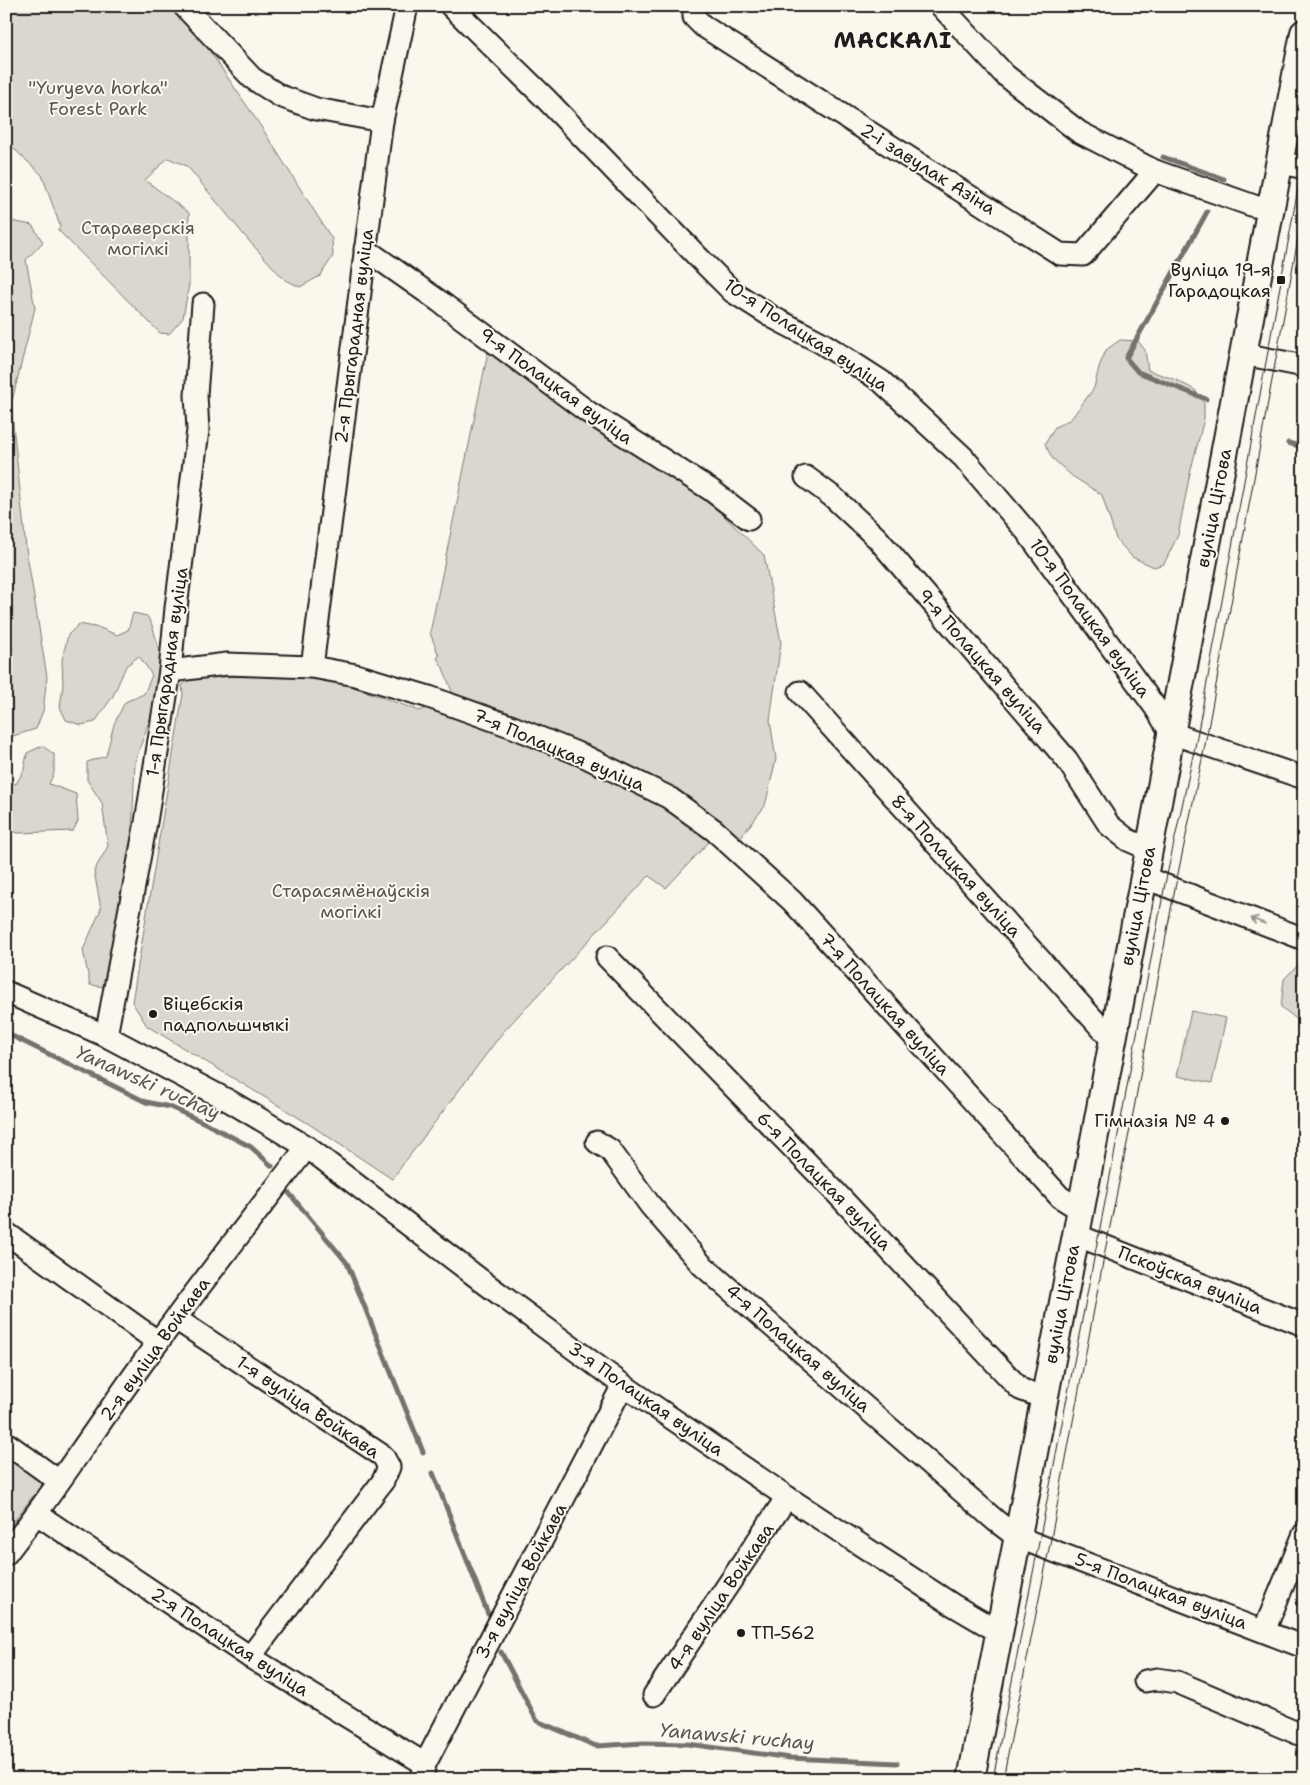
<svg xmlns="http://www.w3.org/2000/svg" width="1310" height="1785" font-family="'Shantell Sans',sans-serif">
<rect width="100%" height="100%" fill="#fbf7ec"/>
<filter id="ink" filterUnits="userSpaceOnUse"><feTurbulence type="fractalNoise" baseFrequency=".02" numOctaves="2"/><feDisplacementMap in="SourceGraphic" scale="10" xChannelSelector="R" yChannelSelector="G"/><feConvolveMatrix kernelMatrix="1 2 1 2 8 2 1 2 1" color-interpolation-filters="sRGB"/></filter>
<g filter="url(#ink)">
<!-- green -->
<g fill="#dad7ce" stroke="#7b7a75">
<polygon points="6,6 171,6 207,47 262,128 332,239 333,256 320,276 300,287 284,279 249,241 187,166 168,158 145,180 189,213 189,285 183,318 169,334 160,333 58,230 60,226 42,175 13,148 6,146"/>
<polygon points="6,220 32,225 43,242 26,260 35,308 11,405 26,548 47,677 43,711 36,729 6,738"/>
<polygon points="1120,340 1138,341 1145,350 1148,370 1176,380 1195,390 1204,403 1204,419 1190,473 1178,535 1164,564 1154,567 1132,557 1116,539 1102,495 1072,476 1052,458 1045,444 1055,427 1071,419 1094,388 1099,367 1106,350"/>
<polygon points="489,347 647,454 722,514 764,555 781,642 770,720 776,759 765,806 736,843 720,830 666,888 649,876 503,1032 392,1179 309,1124 147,1026 132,1002 183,694 182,685 185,683 186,677 323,676 420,711 453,694 443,668 437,658 439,656 430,633"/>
<polygon points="133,613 147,616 152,625 160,652 162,683 135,762 132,831 122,900 106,987 90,985 83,950 101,909 94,871 108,846 102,803 87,780 87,762 106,756 114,724 125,702 144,694 152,675 139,656 126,666 113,696 95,722 81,725 66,720 60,707 63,685 62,660 68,635 79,624 100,628 117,635 128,630"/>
<polygon points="42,746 54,754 54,773 49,784 76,794 78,821 73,831 18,833 6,829 6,780 16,784 24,770 27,753"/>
<polygon points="1304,964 1304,1025 1281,1007 1284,979 1298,965"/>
<polygon points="1191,1011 1226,1018 1212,1083 1177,1076"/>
<path d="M 6,1448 C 21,1460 43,1474 43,1494 L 37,1498 L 32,1497 L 6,1532 Z"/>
</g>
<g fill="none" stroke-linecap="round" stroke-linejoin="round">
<!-- stream -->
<g stroke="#74726e" stroke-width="5">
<polyline points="1163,157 1224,179"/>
<polyline points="1206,399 1138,372 1126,358 1207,212"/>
<polyline points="1288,443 1304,447"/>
<polyline points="6,1033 146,1102 170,1107 205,1123 251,1147 272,1166"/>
<polyline points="289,1193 347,1263 423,1452"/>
<polyline points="433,1473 488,1614"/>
<polyline points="501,1652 537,1721 596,1746 644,1743 688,1744 790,1758 897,1763"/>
<polyline points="1031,1775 1042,1779"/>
</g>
<!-- minor casing -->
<g stroke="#1c1c1c" stroke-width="25">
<g id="minor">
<polyline points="184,6 252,78 280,96 316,109 382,121"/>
<polyline points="451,6 546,99 698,257 733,292 774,318 822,343 881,381 963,457 1027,532 1155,707 1171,733 1304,778"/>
<polyline points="694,6 694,17 703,26 1060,254 1083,255 1155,171"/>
<polyline points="941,6 1005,75 1079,132 1155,171 1254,206 1271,209"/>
<polyline points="1280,162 1304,168"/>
<polyline points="365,249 439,301 588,412 711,490 749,519"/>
<polyline points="1243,354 1304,366"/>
<polyline points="806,477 833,497 877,538 1067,760 1109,825 1128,840 1149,849"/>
<polyline points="312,667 382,121 407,6"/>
<polyline points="170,671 227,664 312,667 356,675 429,697 513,727 584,756 668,797 714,830 792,901 1060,1197 1081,1210"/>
<polyline points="800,692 1112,1040"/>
<polyline points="1143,877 1304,939"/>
<polyline points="607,957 825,1181 1020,1389 1044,1398"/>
<polyline points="6,992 106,1036 231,1102 307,1147 486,1284 623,1385 787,1497 953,1605 999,1632"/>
<polyline points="106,1036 146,822 170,671 176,608 198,430 196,395 203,304"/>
<polyline points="597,1142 610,1150 650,1205 702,1265 996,1521 1017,1537 1304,1647"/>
<polyline points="6,1233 158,1342"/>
<polyline points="1076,1235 1304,1325"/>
<polyline points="176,1319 383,1456 389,1467 383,1481 250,1657"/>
<polyline points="6,1443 59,1481"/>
<polyline points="37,1514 250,1657 425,1764"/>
<path d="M 6,1554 C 59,1486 106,1412 158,1342 C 206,1277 257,1212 307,1147"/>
<polyline points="1264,1631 1304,1534"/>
<polyline points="1145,1681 1157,1679 1177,1682 1304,1736"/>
<polyline points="654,1695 787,1497"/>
<polyline points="422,1779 425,1764 623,1385"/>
</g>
</g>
<!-- major casing -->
<g stroke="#1c1c1c" stroke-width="30">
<polyline id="major" points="971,1779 1076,1235 1304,33"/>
</g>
<!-- minor -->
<use href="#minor" stroke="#fbf7ec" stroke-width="21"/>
<!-- major -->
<use href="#major" stroke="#fbf7ec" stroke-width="26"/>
<!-- tram -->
<g stroke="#1c1c1c" stroke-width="1">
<polyline points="993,1779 1118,1135 1165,884 1196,742 1304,156"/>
<polyline points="1003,1779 1049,1549 1106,1246 1132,1119 1175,888 1205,745 1304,206"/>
</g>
</g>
<!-- one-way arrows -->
<defs><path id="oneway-shaft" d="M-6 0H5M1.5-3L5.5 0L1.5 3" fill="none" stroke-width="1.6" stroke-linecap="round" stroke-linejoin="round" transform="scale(1.25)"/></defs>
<use stroke="#97948e" href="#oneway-shaft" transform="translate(1258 921) rotate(-158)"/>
</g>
<!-- markers -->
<g fill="#1c1c1c" stroke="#fbf7ec" stroke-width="2">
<rect x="1276" y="275" width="10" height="10" rx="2.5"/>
<circle cx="153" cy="1014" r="5"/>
<circle cx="1225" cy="1121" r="5"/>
<circle cx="741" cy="1633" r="5"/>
</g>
<g text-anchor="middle" stroke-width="4" stroke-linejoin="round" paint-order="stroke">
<!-- park labels -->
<g font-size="18" fill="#555451" stroke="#fbf7ec">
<text x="98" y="94">"Yuryeva horka"<tspan x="98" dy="21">Forest Park</tspan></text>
<text x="138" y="234">Стараверскія<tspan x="138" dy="21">могілкі</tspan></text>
<text x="351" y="897">Старасямёнаўскія<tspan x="351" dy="21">могілкі</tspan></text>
</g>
<!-- street labels -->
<g font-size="18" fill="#1c1c1c" stroke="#fbf7ec">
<text transform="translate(928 169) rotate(32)" y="6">2-і завулак Азіна</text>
<text transform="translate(806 335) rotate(33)" y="6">10-я Полацкая вуліца</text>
<text transform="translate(354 336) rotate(-83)" y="6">2-я Прыгарадная вуліца</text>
<text transform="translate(556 386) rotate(36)" y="6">9-я Полацкая вуліца</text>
<text transform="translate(1214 508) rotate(-79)" y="6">вуліца Цітова</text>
<text transform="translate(1090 618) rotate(54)" y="6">10-я Полацкая вуліца</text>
<text transform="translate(982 661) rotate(49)" y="6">9-я Полацкая вуліца</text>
<text transform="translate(167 672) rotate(-82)" y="6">1-я Прыгарадная вуліца</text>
<text transform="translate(559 750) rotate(23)" y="6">7-я Полацкая вуліца</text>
<text transform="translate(956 866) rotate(48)" y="6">8-я Полацкая вуліца</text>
<text transform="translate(1138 906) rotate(-79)" y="6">вуліца Цітова</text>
<text transform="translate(885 1004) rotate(48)" y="6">7-я Полацкая вуліца</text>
<text transform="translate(824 1181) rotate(46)" y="6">6-я Полацкая вуліца</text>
<text transform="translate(1190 1280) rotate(22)" y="6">Пскоўская вуліца</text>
<text transform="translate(1062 1304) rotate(-79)" y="6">вуліца Цітова</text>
<text transform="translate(798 1348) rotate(41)" y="6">4-я Полацкая вуліца</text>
<text transform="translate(155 1349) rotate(-54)" y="6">2-я вуліца Войкава</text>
<text transform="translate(646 1399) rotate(35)" y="6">3-я Полацкая вуліца</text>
<text transform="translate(308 1407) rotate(34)" y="6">1-я вуліца Войкава</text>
<text transform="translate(521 1581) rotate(-62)" y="6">3-я вуліца Войкава</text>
<text transform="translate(1161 1591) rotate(21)" y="6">5-я Полацкая вуліца</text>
<text transform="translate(721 1597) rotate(-56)" y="6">4-я вуліца Войкава</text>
<text transform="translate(230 1642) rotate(33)" y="6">2-я Полацкая вуліца</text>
</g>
<!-- poi labels -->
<g font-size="18" fill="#1c1c1c" stroke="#fbf7ec" text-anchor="end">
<text x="1271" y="276">Вуліца 19-я<tspan x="1271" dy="21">Гарадоцкая</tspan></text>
<text x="163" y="1010" text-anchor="start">Віцебскія<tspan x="163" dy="21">падпольшчыкі</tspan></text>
<text x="1215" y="1127">Гімназія № 4</text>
<text x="751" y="1639" text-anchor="start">ТП-562</text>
</g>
<!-- water labels -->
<g font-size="19" font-style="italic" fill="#575653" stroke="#fbf7ec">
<text transform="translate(148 1082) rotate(24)" y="7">Yanawski ruchay</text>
<text transform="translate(737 1736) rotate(5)" y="7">Yanawski ruchay</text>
</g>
<!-- district labels -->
<g font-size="22" font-weight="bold" letter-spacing="1" fill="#1c1c1c" stroke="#fbf7ec">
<text x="893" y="48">МАСКАЛІ</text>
</g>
</g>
<!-- margin -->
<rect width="1310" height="1785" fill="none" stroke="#fbf7ec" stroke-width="25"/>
<rect x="12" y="12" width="1285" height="1760" fill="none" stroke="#1c1c1c" stroke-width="2" filter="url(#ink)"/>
</svg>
